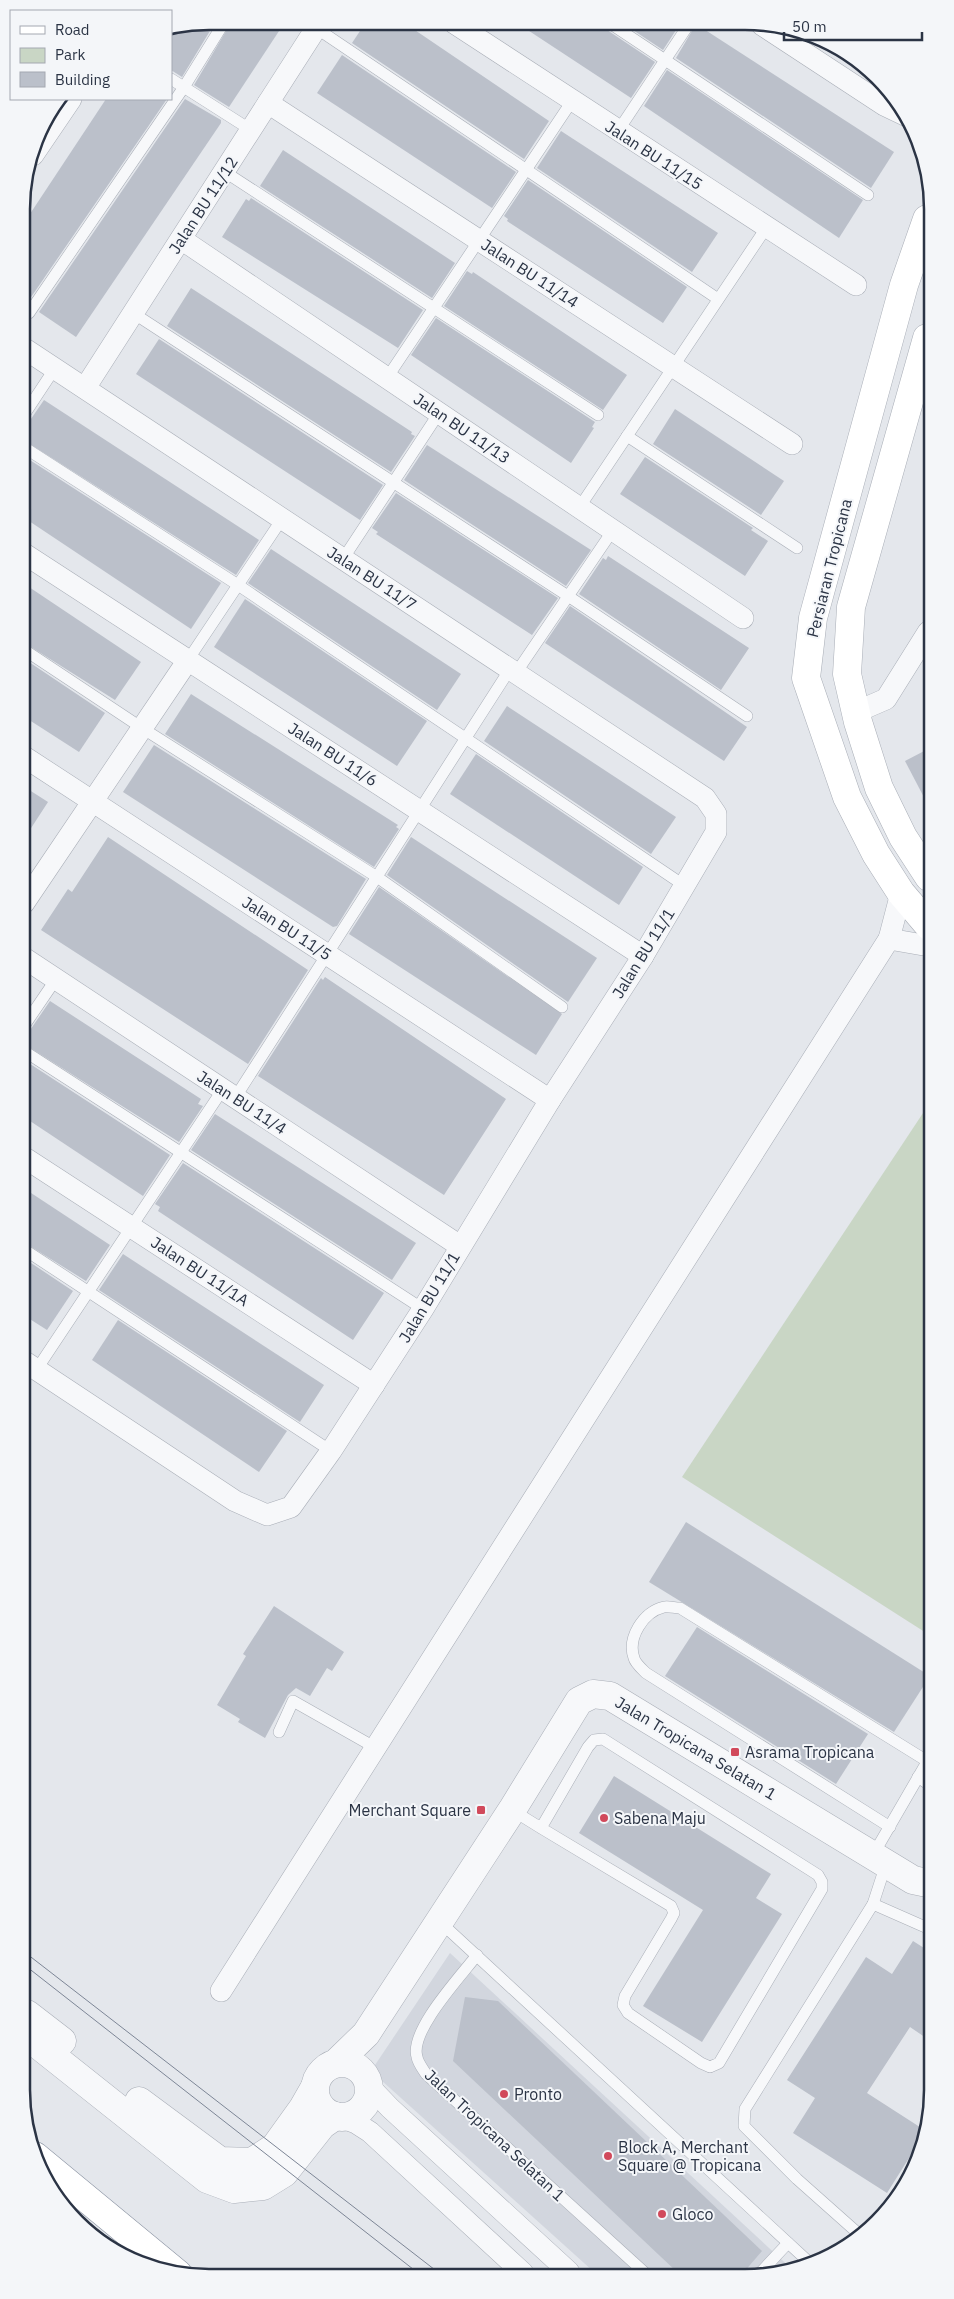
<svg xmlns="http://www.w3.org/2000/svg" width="954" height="2299" font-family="'IBM Plex Sans',sans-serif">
<rect width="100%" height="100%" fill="#e4e7ec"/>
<!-- built -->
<polygon fill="#d2d6de" points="450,1953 794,2271 594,2272 371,2071"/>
<!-- green -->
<polygon fill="#c9d6c5" points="929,1104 931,1636 682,1477"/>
<!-- building -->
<g fill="#bbc0ca">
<polygon points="209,21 216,21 182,77 171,70 171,29"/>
<polygon points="232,21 285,22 229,107 194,85"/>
<polygon points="366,22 403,22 549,121 524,159 352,43"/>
<polygon points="517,23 604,24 607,30 655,62 631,98"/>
<polygon points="624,24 680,24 663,50"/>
<polygon points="696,24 894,152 871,188 676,58"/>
<polygon points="342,55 516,172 492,208 317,93"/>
<polygon points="667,70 863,200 839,238 644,106"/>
<polygon points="106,99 167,99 27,303 22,300 22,226"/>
<polygon points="185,99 221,120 221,123 76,337 39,312"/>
<polygon points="561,131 718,233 692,272 537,168"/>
<polygon points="283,150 455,263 432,298 260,186"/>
<polygon points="528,180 687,287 663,323 507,221 508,219 504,216"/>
<polygon points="251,198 423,310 398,348 222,237 246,199 249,201"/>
<polygon points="467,271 472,274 473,272 627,375 603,410 444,306"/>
<polygon points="191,288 412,432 411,434 415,436 391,472 167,326"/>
<polygon points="436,318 595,422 592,427 594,428 571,463 411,355"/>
<polygon points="159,339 383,485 360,520 136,374"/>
<polygon points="44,400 259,540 236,575 22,439 22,432"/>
<polygon points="675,409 784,481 761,515 653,444"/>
<polygon points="427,445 591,550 566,586 404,480"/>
<polygon points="22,455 221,583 191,629 23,517"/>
<polygon points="645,457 753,528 751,530 768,541 745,576 620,494"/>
<polygon points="396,493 558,598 532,635 376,534 378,532 372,528"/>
<polygon points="271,549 461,674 437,710 248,583"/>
<polygon points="608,556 749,648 721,690 579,594 603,558 606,560"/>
<polygon points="23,583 141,662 115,700 23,642"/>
<polygon points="245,599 427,721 397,766 214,647"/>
<polygon points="570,606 747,727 724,761 545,643"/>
<polygon points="23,658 105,713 79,752 23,716"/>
<polygon points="191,694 398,825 396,827 399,829 374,867 165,734"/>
<polygon points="507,706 676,817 651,854 484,741"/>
<polygon points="154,745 366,879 337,926 333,927 123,792"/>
<polygon points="928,749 928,805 905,761"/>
<polygon points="476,754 643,867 619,905 450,794"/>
<polygon points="23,786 48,802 24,839 24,807"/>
<polygon points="108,837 308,970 248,1064 41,930 68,889 72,892"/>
<polygon points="411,837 597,958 568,1002 387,875"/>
<polygon points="379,887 562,1014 536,1055 349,934"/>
<polygon points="325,977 506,1099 444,1195 258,1076 321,978 323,980"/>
<polygon points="50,1001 201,1099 198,1104 203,1106 179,1142 24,1044 24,1039"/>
<polygon points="24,1060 170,1155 143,1196 24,1117"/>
<polygon points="215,1114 416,1243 392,1280 191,1150"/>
<polygon points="183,1163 384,1293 353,1340 158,1211 160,1207 155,1204"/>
<polygon points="25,1189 110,1245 86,1281 25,1243"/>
<polygon points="123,1254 324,1385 300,1422 99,1290"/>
<polygon points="25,1259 73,1291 47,1330 25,1316"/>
<polygon points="118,1320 287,1431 259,1472 92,1360"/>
<polygon points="686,1522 930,1676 894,1732 649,1582"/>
<polygon points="274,1606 344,1652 332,1671 327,1668 310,1696 296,1688 288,1695 265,1738 238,1722 240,1719 217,1705 246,1656 243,1654"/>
<polygon points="697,1627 868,1734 836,1784 665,1676"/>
<polygon points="614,1776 771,1874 756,1898 782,1914 702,2042 643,2006 703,1910 579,1833"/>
<polygon points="913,1941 932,1953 932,2042 910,2027 867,2093 926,2131 887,2193 793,2133 815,2098 787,2080 866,1957 892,1974"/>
<polygon points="465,1997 498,2001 762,2251 744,2272 677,2272 453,2061"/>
</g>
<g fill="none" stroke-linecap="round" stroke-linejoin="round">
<!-- service casing -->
<g stroke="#a9aeb7" stroke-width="12">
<g id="service">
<polyline points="611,24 868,195"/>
<polyline points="316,28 718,299"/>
<polyline points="171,79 251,130"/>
<polyline points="618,131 689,24"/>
<polyline points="225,172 598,415"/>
<polyline points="29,313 184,87 225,21"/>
<polyline points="133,313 568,596 747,716"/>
<polyline points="387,378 572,101"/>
<polyline points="22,418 55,368"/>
<polyline points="627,436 797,548"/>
<polyline points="22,446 238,585 685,886"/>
<polyline points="579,508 766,228"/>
<polyline points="343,559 439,413"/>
<polyline points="23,649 142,728 377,877 562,1007"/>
<polyline points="188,660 282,519"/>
<polyline points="516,673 613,530"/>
<polyline points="24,1026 56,979"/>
<polyline points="24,1051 423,1309"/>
<polyline points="235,1098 510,669"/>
<polyline points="25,1250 331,1451"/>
<polyline points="37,1369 223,1089"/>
<polyline points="279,1732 293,1701 376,1748"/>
<polyline points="918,1777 931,1786"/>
<polyline points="512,1810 541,1828 671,1906 674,1913 671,1919 625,1996 623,2005 628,2013 701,2063 710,2067 719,2063 822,1889 822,1882 818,1875 603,1739 594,1740 588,1747 541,1828"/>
<path d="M 890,1827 L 646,1673 C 642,1669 635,1663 634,1658 C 627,1638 643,1612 664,1607 C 668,1606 675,1608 680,1608 L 927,1761"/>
<polyline points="873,1855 931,1755"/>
<polyline points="873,1904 932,1930"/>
<polyline points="439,1921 811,2264"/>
<path d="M 477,1955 C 461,1976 409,2031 417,2057 C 418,2063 423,2069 426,2074 L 644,2272"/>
<polyline points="860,2235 797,2179 744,2126 745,2109 873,1904 886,1864"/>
<polyline points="761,2272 788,2243"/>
</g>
</g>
<!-- minor casing -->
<g stroke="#a9aeb7" stroke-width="22">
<g id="minor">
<polyline points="454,23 856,285"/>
<polyline points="762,25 884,105 909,117"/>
<polyline points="268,103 792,444"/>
<polyline points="33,155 71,99"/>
<polyline points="181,239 743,618"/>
<polyline points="22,347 705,798 716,814 716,832 643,956 550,1100 423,1309 331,1451 291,1507 267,1515 235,1501 25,1362"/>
<polyline points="85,388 320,22"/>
<polyline points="23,553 643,956"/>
<polyline points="856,712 886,699 928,632"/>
<polyline points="23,756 550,1100"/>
<polyline points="901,893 889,939 929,946"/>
<polyline points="24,903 188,660"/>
<polyline points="24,958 460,1246"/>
<polyline points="25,1158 374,1385"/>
<polyline points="221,1991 889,939"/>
<polyline points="368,2085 390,2108 569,2272"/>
<polyline points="341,2117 356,2123 370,2132 523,2273"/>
</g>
</g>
<!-- tertiary casing -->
<g stroke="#a9aeb7" stroke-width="29">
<g id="tertiary">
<polyline points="27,2014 62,2041"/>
<polyline points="27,2036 207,2179 234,2189 263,2186 284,2173 322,2125 335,2116"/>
<polyline points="336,2063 366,2034 512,1810 579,1701 593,1694 610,1696 913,1880 932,1884"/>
<circle cx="342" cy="2090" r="27"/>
<polyline points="139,2101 220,2161 252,2162 275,2147 303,2108 315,2087"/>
</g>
</g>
<!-- secondary casing -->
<g stroke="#a9aeb7" stroke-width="29">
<g id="secondary">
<polyline points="927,219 904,285 813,618 806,678 847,797 876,854 901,893 929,926"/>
<polyline points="927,338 851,607 847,674 858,722 879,788 903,837 929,877"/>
</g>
</g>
<!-- motorway casing -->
<g stroke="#8b94a3" stroke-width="29">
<polyline id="motorway" points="35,2156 178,2274"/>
</g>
<!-- service -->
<use href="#service" stroke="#f7f8fa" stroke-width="11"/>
<!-- minor -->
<use href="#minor" stroke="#f7f8fa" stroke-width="21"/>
<!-- tertiary -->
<use href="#tertiary" stroke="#f7f8fa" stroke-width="28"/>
<!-- secondary -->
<use href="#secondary" stroke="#fff" stroke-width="28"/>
<!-- motorway -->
<use href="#motorway" stroke="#fff" stroke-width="28"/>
<!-- tram -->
<g stroke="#7d8696" stroke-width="1">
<polyline points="27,1954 439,2273"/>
<polyline points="27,1967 418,2273"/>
</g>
</g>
<!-- markers -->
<g fill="#d1495b" stroke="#f4f6f9" stroke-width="2">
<rect x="730" y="1747" width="10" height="10" rx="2.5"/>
<rect x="476" y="1805" width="10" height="10" rx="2.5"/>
<circle cx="604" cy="1818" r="5"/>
<circle cx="504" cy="2094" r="5"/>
<circle cx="608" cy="2156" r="5"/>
<circle cx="662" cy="2214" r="5"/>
</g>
<g text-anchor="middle" stroke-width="4" stroke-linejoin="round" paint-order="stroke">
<!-- street labels -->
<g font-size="16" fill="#2b3445" stroke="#f4f6f9">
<text transform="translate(654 155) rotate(33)" y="6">Jalan BU 11/15</text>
<text transform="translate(203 205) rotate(-57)" y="6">Jalan BU 11/12</text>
<text transform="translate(530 273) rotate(33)" y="6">Jalan BU 11/14</text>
<text transform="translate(462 428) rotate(34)" y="6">Jalan BU 11/13</text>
<text transform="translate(829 568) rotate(-76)" y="6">Persiaran Tropicana</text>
<text transform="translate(372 578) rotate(33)" y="6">Jalan BU 11/7</text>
<text transform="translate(333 754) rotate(33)" y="6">Jalan BU 11/6</text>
<text transform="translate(287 928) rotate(33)" y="6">Jalan BU 11/5</text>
<text transform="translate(643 953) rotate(-58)" y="6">Jalan BU 11/1</text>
<text transform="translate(242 1102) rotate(33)" y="6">Jalan BU 11/4</text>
<text transform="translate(200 1271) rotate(33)" y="6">Jalan BU 11/1A</text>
<text transform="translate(429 1297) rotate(-59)" y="6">Jalan BU 11/1</text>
<text transform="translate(696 1748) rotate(31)" y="6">Jalan Tropicana Selatan 1</text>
<text transform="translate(495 2135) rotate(43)" y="6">Jalan Tropicana Selatan 1</text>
</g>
<!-- poi labels -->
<g font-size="16" fill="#2b3445" stroke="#f4f6f9" text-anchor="start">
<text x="745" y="1758">Asrama Tropicana</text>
<text x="471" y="1816" text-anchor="end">Merchant Square</text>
<text x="614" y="1824">Sabena Maju</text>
<text x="514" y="2100">Pronto</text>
<text x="618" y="2153">Block A, Merchant<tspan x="618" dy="18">Square @ Tropicana</tspan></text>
<text x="672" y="2220">Gloco</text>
</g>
</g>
<!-- crop -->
<path d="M0 0H954V2299H0ZM209 30H745A179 179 0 0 1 924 209V2090A179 179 0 0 1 745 2269H209A179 179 0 0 1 30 2090V209A179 179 0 0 1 209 30Z" fill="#f4f6f9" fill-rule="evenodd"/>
<path fill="none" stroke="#2b3445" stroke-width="2.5" d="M209 30H745A179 179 0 0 1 924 209V2090A179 179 0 0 1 745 2269H209A179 179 0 0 1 30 2090V209A179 179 0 0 1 209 30Z"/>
<!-- legend -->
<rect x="10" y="10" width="162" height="90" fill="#f4f6f9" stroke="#a4a8b1"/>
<rect x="20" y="26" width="25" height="8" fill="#ffffff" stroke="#a4a8b1"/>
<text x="55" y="35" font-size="15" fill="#2b3445">Road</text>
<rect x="20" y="48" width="25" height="15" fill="#c9d6c5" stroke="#a4a8b1"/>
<text x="55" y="60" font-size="15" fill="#2b3445">Park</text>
<rect x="20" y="72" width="25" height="15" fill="#bbc0ca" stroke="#a4a8b1"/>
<text x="55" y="85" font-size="15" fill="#2b3445">Building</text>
<!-- scale -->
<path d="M784 32v8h138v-8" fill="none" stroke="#2b3445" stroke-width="2.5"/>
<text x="792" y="32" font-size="15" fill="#2b3445" stroke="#f4f6f9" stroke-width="4" paint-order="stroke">50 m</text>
</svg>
